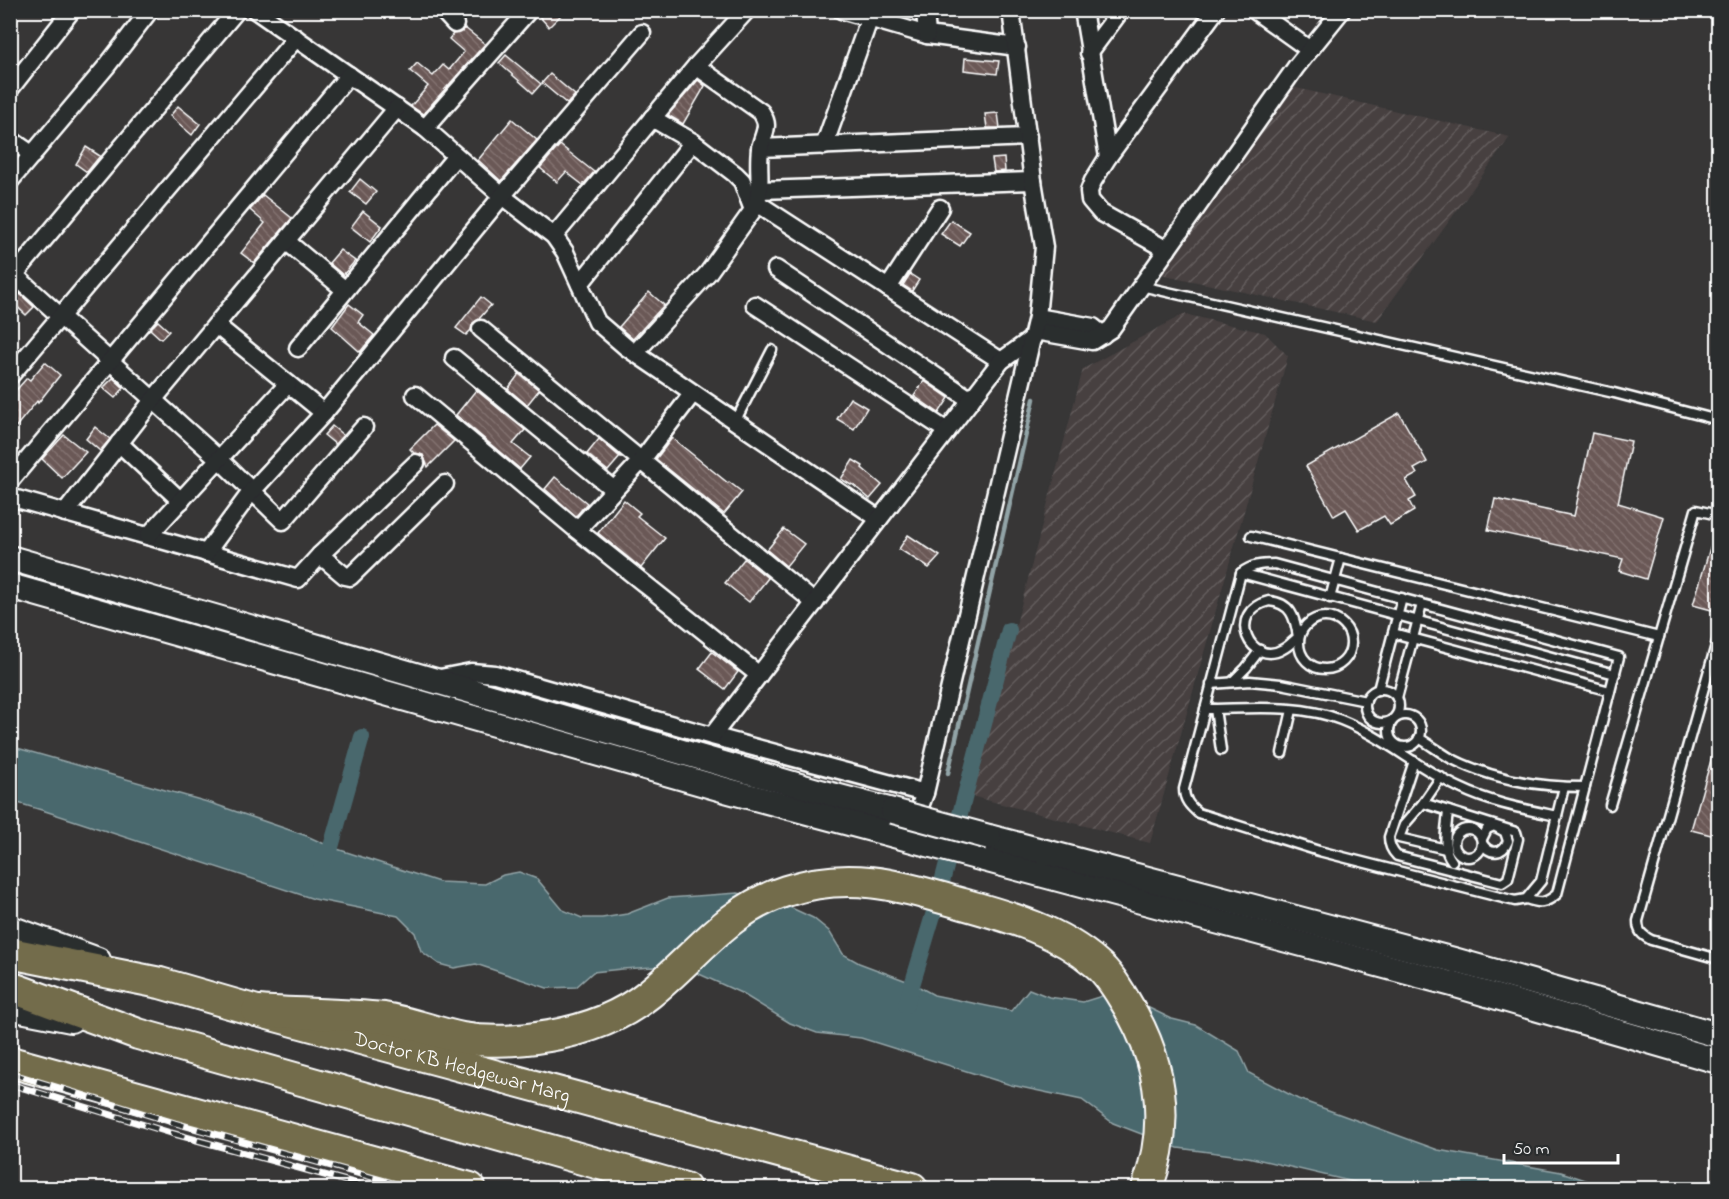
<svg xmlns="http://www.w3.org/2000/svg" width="1729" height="1199" font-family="'Indie Flower',sans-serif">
<defs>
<pattern id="industrial-furrows" width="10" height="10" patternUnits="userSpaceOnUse" patternTransform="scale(1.5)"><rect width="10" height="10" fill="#474040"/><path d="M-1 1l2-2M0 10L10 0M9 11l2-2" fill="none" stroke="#635d5d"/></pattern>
<pattern id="building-back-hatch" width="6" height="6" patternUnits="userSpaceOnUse" patternTransform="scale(1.5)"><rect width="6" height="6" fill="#6b5856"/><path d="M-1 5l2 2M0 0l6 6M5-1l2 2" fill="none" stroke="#81716f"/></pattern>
</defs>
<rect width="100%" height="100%" fill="#373636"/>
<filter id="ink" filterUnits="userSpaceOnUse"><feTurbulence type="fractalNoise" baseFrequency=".0167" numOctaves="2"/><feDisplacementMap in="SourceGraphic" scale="12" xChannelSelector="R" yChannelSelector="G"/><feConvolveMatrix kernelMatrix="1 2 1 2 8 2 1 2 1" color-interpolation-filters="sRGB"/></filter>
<g filter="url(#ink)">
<!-- industrial -->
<g fill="url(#industrial-furrows)">
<polygon points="1283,85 1510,137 1377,321 1151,272"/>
<polygon points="1184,314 1265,333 1288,356 1150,843 971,796 1083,369"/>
</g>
<!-- water -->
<polygon fill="#4a676d" stroke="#92a4a7" stroke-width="1.5" points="10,746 211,803 307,836 331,847 439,882 485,884 503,875 519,872 537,879 563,910 582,918 602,918 627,914 668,898 738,893 783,904 813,918 829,931 843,954 859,963 912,983 934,995 1011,1011 1029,989 1049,997 1083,1002 1105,995 1145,1006 1172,1019 1196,1025 1239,1051 1249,1073 1298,1099 1438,1150 1561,1172 1610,1188 1379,1188 1248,1157 1178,1148 1113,1123 1082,1100 1011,1085 861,1038 817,1033 790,1023 741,993 697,973 653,967 622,969 593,972 576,987 547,988 476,964 454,968 439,964 421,951 415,933 398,916 314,899 45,811 11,801"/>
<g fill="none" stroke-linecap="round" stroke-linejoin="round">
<!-- stream -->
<polyline stroke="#92a4a7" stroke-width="4.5" points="948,773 1034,399"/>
<!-- canal -->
<g stroke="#4a676d" stroke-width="16">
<polyline points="321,864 331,847 362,737"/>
<polyline points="906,1005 934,912 1009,630"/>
</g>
</g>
<!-- building -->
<g fill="url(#building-back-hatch)" stroke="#fff" stroke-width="1.5">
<polygon points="539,10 566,10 549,27 538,15"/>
<polygon points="465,28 485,44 423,114 411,106 428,86 410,71 417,63 433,76 443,65 449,70 464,52 449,39 453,34 462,32"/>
<polygon points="506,55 541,84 533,93 499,63"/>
<polygon points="965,58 999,61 997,74 964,70"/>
<polygon points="550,74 575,95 567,104 542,83"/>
<polygon points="698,80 705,86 683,124 668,115"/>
<polygon points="178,106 200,124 192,135 170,116"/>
<polygon points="998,113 1000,128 987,128 985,114"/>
<polygon points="512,119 537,140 501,181 478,160"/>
<polygon points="560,145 594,172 583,185 566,172 557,182 540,168"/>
<polygon points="86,147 100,156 87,172 76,164"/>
<polygon points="1004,158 1005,171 994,172 992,159"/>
<polygon points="360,179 376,192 366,204 350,192"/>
<polygon points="263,195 292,218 254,263 241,253 265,223 250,210"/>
<polygon points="363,211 382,226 370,242 351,227"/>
<polygon points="951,220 970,232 960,246 941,234"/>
<polygon points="340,250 355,261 343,275 329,263"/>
<polygon points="910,274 919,280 912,291 903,285"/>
<polygon points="649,292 664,305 633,339 619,327"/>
<polygon points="20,294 34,307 26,315 12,302"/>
<polygon points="481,297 491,305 479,319 473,323 471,330 466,335 456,328"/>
<polygon points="349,304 363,315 358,322 374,335 360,352 332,327"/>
<polygon points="158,321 169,331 161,339 150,329"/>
<polygon points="45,362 60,375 38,403 37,401 10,434 10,397 27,378 30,380"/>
<polygon points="519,374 539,390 527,405 508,389"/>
<polygon points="113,378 124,388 115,398 103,388"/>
<polygon points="924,381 949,398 939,413 914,396"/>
<polygon points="476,390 525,430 513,444 530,457 520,469 456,415"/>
<polygon points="850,398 867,408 854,429 837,419"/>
<polygon points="1399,413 1427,462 1414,469 1417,474 1406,480 1416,497 1409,501 1414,511 1390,525 1384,516 1359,530 1346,509 1334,516 1306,466"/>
<polygon points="434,425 454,441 428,467 423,455 414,453 410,449"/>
<polygon points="332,426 343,435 335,444 324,435"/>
<polygon points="95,427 110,439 100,451 86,439"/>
<polygon points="1592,433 1631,441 1618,503 1664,517 1646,579 1619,571 1623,559 1488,530 1495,499 1574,516"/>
<polygon points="64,435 86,452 62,478 42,459"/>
<polygon points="672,438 728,483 729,482 742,492 724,514 656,459"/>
<polygon points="599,439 620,457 608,471 587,454"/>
<polygon points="853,460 863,466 862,468 882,485 870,499 852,484 851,485 841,479"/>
<polygon points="555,477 587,503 576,516 545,489"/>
<polygon points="624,500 640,513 637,516 665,538 641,568 598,533"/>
<polygon points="784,529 804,544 786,566 767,550"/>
<polygon points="1715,531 1719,531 1719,612 1693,605"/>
<polygon points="908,535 940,556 929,568 899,549"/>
<polygon points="744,559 768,578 749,602 725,583"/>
<polygon points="712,652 738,672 725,689 699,669"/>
<polygon points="1715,746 1719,746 1719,837 1691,830"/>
</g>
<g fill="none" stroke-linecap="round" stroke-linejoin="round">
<!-- lane casing -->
<g stroke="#fff" stroke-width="13">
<g id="lane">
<polyline points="1141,286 1614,393 1718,420"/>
<polyline points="735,422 772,350"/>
<polyline points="1251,536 1659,637"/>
<polyline points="1241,573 1615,674"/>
<polyline points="1330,598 1341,558"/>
<path d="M 1269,601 C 1291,603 1295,617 1298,637 C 1293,641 1289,646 1283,649 C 1251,668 1224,612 1269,601 Z"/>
<circle cx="1325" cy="643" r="26"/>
<polyline points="1393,633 1610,691"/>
<path d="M 1718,638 L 1638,921 C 1638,932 1642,935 1651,940 L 1718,959"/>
<polyline points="1232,682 1246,668 1260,650"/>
<polyline points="1211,684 1250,681 1281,684 1366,701"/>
<circle cx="1382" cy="706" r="17"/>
<polyline points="1378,690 1402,598"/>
<polyline points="1397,698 1422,604"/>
<path d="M 1205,709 C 1249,709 1298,703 1341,720 C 1384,737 1419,769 1460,788 C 1491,803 1524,809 1557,816"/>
<polyline points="1215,709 1221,750"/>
<circle cx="1405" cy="731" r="16"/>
<path d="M 1419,738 C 1429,744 1440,752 1450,758 C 1491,779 1540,787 1585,787"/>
<polyline points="1282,753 1292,710"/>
<path d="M 1414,761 L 1389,837 C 1389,845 1391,850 1397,856 L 1502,883 L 1508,879 L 1518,839 L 1516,832 L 1423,803"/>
<polyline points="1441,777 1423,803 1404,825 1399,838 1446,849"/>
<polyline points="1610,805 1696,510 1718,515"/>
<path d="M 1448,811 C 1447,827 1441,848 1452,861"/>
<circle cx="1468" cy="843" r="14"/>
<path d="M 1482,839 L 1487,829 L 1494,826 L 1505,832 L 1508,841 C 1503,854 1490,856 1482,843"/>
<path d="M 1526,899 C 1540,904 1545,904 1557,894 L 1619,657 L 1274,564 C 1260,564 1252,565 1241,573 L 1184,789 C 1184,800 1190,806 1198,813 L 1319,851 L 1515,901 L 1526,899 L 1541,881 L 1564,787"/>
</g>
</g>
<!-- street casing -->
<g stroke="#fff" stroke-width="21">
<g id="street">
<polyline points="255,10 425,128 502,196 554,236 565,252 597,322 626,347 879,519"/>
<polyline points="442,10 455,24"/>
<polyline points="841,10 927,35 1017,47"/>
<polyline points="925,10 927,35"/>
<polyline points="1083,10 1108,157 1093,181 1089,191 1090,200 1101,213 1167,250"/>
<polyline points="1254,10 1310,50"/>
<polyline points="1089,53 1121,10"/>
<polyline points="10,89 72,10"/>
<polyline points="652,118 693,142 735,174 742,181 753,210"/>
<polyline points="425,128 529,10"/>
<polyline points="10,139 33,155"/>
<polyline points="824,146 869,20"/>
<polyline points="760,148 1028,137"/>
<polyline points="1108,157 1216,10"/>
<polyline points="10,181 106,67 150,10"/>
<polyline points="760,190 1033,181"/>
<polyline points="757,203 1001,361"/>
<polyline points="554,236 696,66 747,10"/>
<polyline points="286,241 345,290"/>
<polyline points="776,269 971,400"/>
<polyline points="10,271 220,460 283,521 364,427"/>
<polyline points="10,280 237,10"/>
<polyline points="580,284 693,142"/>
<polyline points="888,288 940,208"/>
<polyline points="755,305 947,431"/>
<polyline points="1037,317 1093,327 1103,335"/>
<polyline points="216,325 324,413"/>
<polyline points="481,329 815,603"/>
<polyline points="1035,331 1092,341 1111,329 1296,67 1342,10"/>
<polyline points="298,348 456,156"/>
<path d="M 635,353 L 708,273 L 753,210 C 764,191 757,170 760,149 C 761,141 766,133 766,125 C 766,120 764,117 761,112 L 696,66"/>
<polyline points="454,358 614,490"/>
<polyline points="10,376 296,38"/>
<polyline points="415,395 577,530 759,675"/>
<polyline points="119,443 181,501"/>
<polyline points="10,481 349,75"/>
<polyline points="10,497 298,579 320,555 416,463"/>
<polyline points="65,513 153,400 397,108"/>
<polyline points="577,530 641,461 693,393"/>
<polyline points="148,536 288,384"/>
<polyline points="206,553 251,492 324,413 502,196 642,33"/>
<polyline points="320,555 345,576 350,577 445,484"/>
<polyline points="435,679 471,672 495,674 712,736 925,793"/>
<polyline points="712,736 1001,361 1033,338"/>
<polyline points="912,825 914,823 925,793 1037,317 1044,247 1033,181 1011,10"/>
</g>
</g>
<!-- secondary casing -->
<g stroke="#fff" stroke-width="28">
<g id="secondary">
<polyline points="10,558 817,791 893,811"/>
<polyline points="10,586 729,791 1452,984 1718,1061"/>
<polyline points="989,837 1454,960 1718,1035"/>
<polyline points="10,928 98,960"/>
<polyline points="10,1008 71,1020"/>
</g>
</g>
<!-- highway casing -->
<g stroke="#fff" stroke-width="34">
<g id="highway">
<path id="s1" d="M 10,953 L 160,983 L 257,1011 L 912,1188"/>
<polyline points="10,987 138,1034 685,1188"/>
<path d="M 257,1011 C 299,1014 342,1014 384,1018 C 411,1022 436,1033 462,1038 C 491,1043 520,1041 549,1036 C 584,1030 621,1017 649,994 C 696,957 726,910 786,891 C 847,871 896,884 956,902 C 1006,916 1057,929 1097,964 C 1109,974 1117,988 1125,1001 C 1162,1060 1171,1123 1147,1188"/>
<polyline points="10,1062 470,1188"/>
</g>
</g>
<!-- lane -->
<use href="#lane" stroke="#2a2d2e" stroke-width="8"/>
<!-- street -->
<use href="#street" stroke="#2a2d2e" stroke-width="16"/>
<!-- secondary -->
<use href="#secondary" stroke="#2a2d2e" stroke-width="24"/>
<!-- highway -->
<use href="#highway" stroke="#736c4b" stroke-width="30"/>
<!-- rail casing -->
<g stroke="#fff" stroke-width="7">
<g id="rail">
<polyline points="10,1073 175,1123 411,1188"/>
<polyline points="10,1084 171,1133 372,1188"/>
</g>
</g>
<!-- rail -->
<use href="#rail" stroke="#2a2d2e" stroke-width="4.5" stroke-dasharray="14" stroke-linecap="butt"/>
<!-- secondary-bridge casing -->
<g stroke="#fff" stroke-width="28" stroke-linecap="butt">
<polyline id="secondary-bridge" points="893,811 989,837"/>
</g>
<!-- secondary-bridge -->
<use href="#secondary-bridge" stroke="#2a2d2e" stroke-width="24"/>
</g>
</g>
<g text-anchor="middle" stroke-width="4.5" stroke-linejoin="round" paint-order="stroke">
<!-- street labels -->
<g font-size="21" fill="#fff" stroke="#2a2d2e">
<text dy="7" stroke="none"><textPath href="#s1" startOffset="466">Doctor KB Hedgewar Marg</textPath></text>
</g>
</g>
<!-- margin -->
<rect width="1729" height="1199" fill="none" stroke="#2a2d2e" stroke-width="36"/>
<rect x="18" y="18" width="1693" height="1163" fill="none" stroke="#fff" stroke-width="2" filter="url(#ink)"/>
<!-- scale -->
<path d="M1504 1154v9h114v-9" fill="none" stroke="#ffffff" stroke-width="3"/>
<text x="1513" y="1154" font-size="18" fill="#ffffff" stroke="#2a2d2e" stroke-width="4.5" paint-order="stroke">50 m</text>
</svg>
